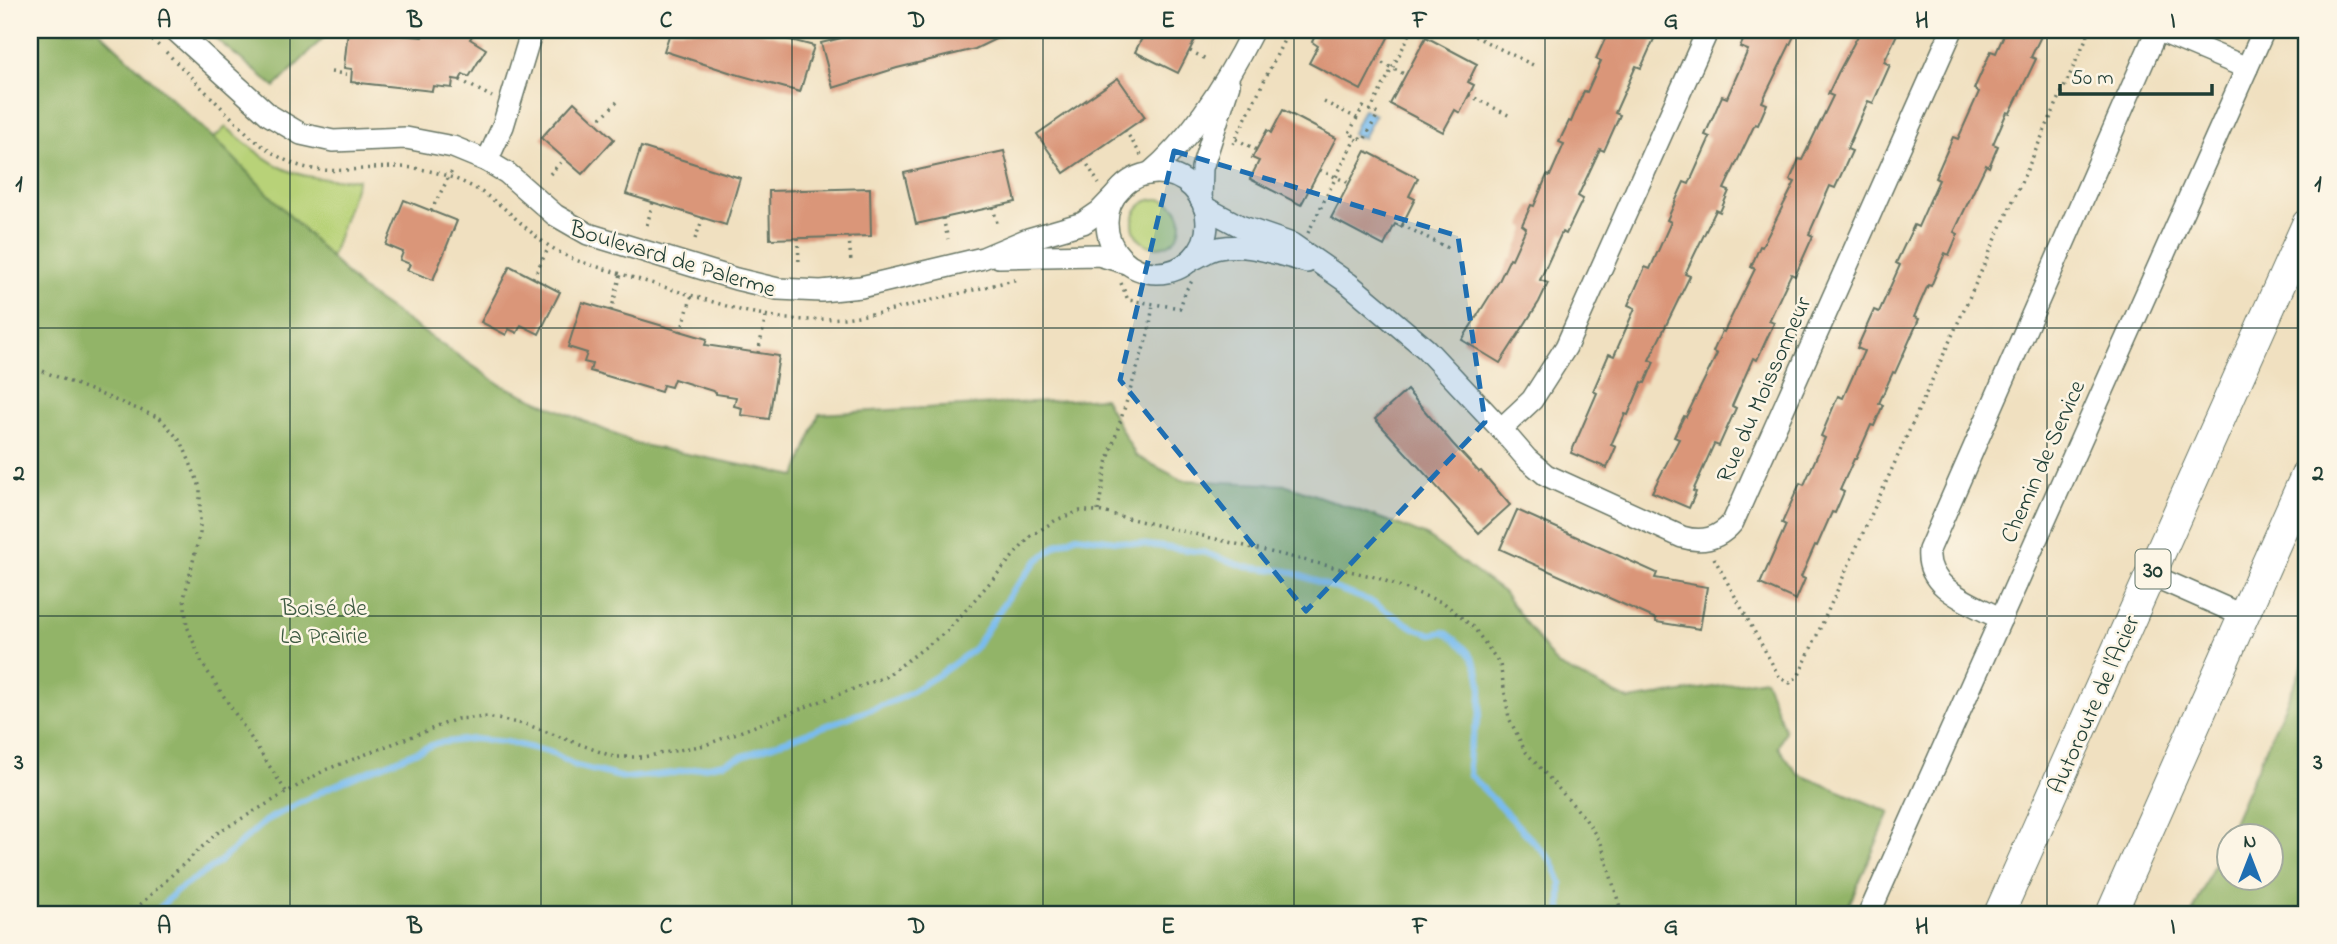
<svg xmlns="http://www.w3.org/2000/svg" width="2337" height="944" font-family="'Indie Flower',sans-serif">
<rect width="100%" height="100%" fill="#fcf5e5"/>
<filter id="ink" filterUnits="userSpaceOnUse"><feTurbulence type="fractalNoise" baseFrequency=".0143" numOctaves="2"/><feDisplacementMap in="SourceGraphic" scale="14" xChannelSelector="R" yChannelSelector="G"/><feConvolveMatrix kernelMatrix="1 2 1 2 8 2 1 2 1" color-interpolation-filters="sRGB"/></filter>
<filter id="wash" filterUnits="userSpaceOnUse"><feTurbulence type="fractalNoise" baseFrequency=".00686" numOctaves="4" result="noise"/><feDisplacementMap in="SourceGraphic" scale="28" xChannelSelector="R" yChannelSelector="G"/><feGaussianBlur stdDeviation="1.57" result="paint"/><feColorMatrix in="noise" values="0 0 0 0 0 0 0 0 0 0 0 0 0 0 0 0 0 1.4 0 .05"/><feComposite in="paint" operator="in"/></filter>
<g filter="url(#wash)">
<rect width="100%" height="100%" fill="#f0e0c0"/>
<!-- green -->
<g fill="#b8d278" stroke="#6c8856" stroke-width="2">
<path d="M 226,127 C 276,169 291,181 358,179 L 331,258 L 214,138 Z"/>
<circle cx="1157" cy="223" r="24"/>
</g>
<!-- forest -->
<g fill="#92b468" stroke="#58784e" stroke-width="2" fill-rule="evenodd">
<polygon points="30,30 98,30 222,146 361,289 501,385 637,444 796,476 819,414 1104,398 1136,456 1182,480 1287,485 1402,526 1426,536 1503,592 1557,665 1629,700 1765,679 1785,731 1778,747 1798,774 1890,812 1845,914 30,914"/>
<polygon points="205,30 331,30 275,87"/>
<path d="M 2307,656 L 2307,914 L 2192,914 ZM 2228,836 L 2270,836 L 2270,878 L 2228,878 Z"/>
</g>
<!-- water -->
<polygon fill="#79bcef" stroke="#4c7c92" stroke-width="2" points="1363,109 1375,115 1363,138 1360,136 1358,139 1352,133"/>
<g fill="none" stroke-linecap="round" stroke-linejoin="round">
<!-- stream -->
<path stroke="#79bcef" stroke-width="6" d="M 154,914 L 175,892 L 217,864 L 265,821 L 328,788 L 437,743 L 473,739 L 507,742 L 553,753 L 576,766 L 625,778 L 674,773 L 724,763 L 899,699 L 940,674 L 974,649 L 1011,593 L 1037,561 L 1057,545 L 1077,536 L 1203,552 L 1246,567 L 1288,571 L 1370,601 L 1416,629 L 1432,634 L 1445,632 C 1469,649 1482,663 1481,695 C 1480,702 1481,710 1479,716 C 1473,741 1465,748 1470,775 L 1552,861 L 1561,882 L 1561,914"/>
</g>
<g id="blocks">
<!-- building -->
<g fill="#da9679">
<polygon points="348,30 422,37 426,30 476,30 470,39 486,49 469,77 463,74 460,80 453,79 452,88 433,86 432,91 351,82 352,69 344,68"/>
<polygon points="671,30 752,30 814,46 800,92 732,73 664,51"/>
<polygon points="874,30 1014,30 975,49 897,68 833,88 821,43"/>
<polygon points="1146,30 1200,30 1178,73 1135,52"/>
<polygon points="1318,30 1392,30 1361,90 1309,63 1318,46 1312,42"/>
<polygon points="1609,30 1658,30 1641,68 1636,66 1615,113 1620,115 1604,151 1600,149 1578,196 1583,199 1566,234 1562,232 1540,280 1548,283 1539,302 1500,363 1462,340 1499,281 1510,258 1512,259 1526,228 1522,225 1531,205 1534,206 1547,175 1550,176 1564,144 1559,142 1569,121 1571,122 1584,91 1587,92 1601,61 1596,59"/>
<polygon points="1748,30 1797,30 1762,102 1767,104 1758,125 1755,124 1724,189 1729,191 1720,212 1716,210 1685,274 1690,276 1649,360 1654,362 1645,383 1642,382 1628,415 1625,414 1611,445 1616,447 1607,468 1571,453 1597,393 1593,391 1609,354 1614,356 1635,308 1628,305 1645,267 1650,269 1671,222 1667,220 1684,182 1689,184 1710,137 1705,135 1722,96 1727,98 1748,50 1740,47"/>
<polygon points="1861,30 1899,30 1884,62 1890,65 1873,103 1868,101 1847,149 1852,151 1835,188 1830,186 1809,234 1813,236 1795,276 1791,274 1769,321 1774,323 1757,360 1753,358 1732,406 1736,408 1719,446 1714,444 1693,491 1696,492 1689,508 1652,492 1679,439 1674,437 1684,416 1686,417 1717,354 1713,352 1722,331 1724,332 1755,269 1751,267 1760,246 1762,247 1795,182 1790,180 1799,159 1802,160 1833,96 1828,94 1838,73"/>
<polygon points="2006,30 2044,30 2031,57 2036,59 2010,113 2007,112 1993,144 1998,146 1989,167 1986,165 1954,232 1958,234 1949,255 1945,253 1931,286 1928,285 1914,317 1919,319 1895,373 1893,372 1879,403 1883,405 1874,426 1871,425 1856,459 1854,459 1840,490 1844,492 1835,513 1832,512 1817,546 1815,545 1801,577 1805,579 1796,600 1760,584 1786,525 1782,523 1800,483 1804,485 1825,438 1821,436 1838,396 1843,398 1864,351 1857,348 1874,310 1879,312 1900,265 1896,263 1914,225 1918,227 1939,180 1935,178 1953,137 1958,139 1979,92 1974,89 1991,51 1996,53"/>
<polygon points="1426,37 1477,64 1468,82 1474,85 1460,113 1455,110 1443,132 1390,104"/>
<polygon points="1118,78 1145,117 1064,173 1037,134"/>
<polygon points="574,102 614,139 582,174 541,138"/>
<polygon points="1283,110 1336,138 1301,205 1250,179 1259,161 1252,158 1267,130 1271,133"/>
<polygon points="641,147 740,178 726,225 626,194"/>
<polygon points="1004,151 1016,202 916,224 904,173"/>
<polygon points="1366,151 1418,178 1409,196 1415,199 1401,227 1395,224 1384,246 1331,218"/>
<polygon points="870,188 871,236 770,239 769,191"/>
<polygon points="404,200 457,221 433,280 407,270 410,264 400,260 403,252 386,245"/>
<polygon points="510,266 560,292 539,334 521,325 517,333 509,329 506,335 481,322"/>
<polygon points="582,302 707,339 705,345 779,356 769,419 741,415 742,408 734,406 736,397 716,394 716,392 674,379 671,387 663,385 661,392 590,371 592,364 584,362 587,353 568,347"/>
<polygon points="1407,390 1453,444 1479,472 1481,471 1510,505 1479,533 1375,419"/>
<polygon points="1517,510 1657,573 1655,578 1707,587 1700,629 1656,622 1656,619 1500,549"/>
</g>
</g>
</g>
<g filter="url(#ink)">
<use href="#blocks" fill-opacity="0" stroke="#687665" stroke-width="2"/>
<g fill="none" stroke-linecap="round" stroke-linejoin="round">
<!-- minor casing -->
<g stroke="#687665" stroke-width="24">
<g id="minor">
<polyline points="175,30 269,115 301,134 333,141 406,138 453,147 487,161 507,173 555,215 588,234 736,279 778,289 821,291 861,287 983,258 1028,239 1083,223 1099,212 1122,188"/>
<path d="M 1708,30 L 1566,347 L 1532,400 L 1501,429 L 1527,459 L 1546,475 L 1682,537 C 1702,543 1719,539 1733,522 L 1952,30"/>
<polyline points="2157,30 2247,68"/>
<polyline points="487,161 503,126 532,30"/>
<circle cx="1157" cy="223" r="50"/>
<path d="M 1149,174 C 1194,136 1227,82 1253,30"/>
<polyline points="1201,200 1202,168 1229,84"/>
<polyline points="1204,207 1240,226 1292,244 1348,283 1426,349 1501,429"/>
<polyline points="999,257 1098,255 1126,263"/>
<path d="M 1190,261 C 1196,258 1203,254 1209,251 C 1239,239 1277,254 1307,262"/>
<polyline points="2151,575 2244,616"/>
<path d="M 2001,619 C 1972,603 1925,589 1929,550 L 2157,30"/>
<polyline points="1869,914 2264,30"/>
</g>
</g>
<!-- highway casing -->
<g stroke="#687665" stroke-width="32">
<g id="highway">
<polyline points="1999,914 2307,224"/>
<polyline points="2111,914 2307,473"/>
</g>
</g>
<!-- path -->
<g stroke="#687665" stroke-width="3.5" stroke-dasharray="2 5" stroke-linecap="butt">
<polyline points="142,30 160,47"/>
<polyline points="419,30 422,37"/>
<polyline points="1462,30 1533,65"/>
<polyline points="1190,51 1208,60"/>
<path d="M 166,52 L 252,138 C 269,151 287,164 308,168 C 347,176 386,161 425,170 C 450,175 473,185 493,200 C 509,211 523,226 538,238 C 549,247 562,254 575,260 L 743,311 L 786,319 L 807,320 L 844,318 L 880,313 L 1018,279"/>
<polyline points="1376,60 1406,75"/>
<polyline points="331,72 351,75"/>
<polyline points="460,80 492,97"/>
<polyline points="1469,95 1510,116"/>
<polyline points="1324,102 1357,118 1363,107 1378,114 1364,140 1360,138 1359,141 1352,138 1353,135 1349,133 1357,118"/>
<polyline points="1370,111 1412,30"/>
<polyline points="596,123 617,102"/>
<polyline points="1125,130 1141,155"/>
<polyline points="1236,139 1257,150"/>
<polyline points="1233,144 1289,30"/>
<polyline points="1084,159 1099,184"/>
<polyline points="1320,170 1349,183"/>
<polyline points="550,174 564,159"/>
<polyline points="993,207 998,227"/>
<polyline points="431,211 453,169"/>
<polyline points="943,218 948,239"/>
<polyline points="647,225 653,202"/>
<polyline points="1402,225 1450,249"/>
<polyline points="1308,233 1355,139"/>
<polyline points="849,237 851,263"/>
<polyline points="798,238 799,264"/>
<polyline points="695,239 703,218"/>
<polyline points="533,278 549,247"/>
<polyline points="1121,283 1128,300 1180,308 1186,290 1192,281"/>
<polyline points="611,311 621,274"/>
<polyline points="681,332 692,295"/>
<polyline points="758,353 766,316"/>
<polyline points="30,366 160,418 182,443 200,487 200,533 184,598 187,626 202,663 287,793"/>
<polyline points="1098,511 1106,466 1149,331 1153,304"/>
<polyline points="1714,558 1780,678 1790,683 1799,675 2090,30"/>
<polyline points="130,914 217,833 325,770 457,719 487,717 528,725 614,757 643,757 705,745 885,677 947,631 1031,536 1056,520 1080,511 1098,511 1375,577 1444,603 1474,628 1500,664 1509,718 1525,751 1584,817 1601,843 1622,914"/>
</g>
<!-- minor -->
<use href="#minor" stroke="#fff" stroke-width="21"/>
<!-- highway -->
<use href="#highway" stroke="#fff" stroke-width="30"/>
</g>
</g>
<!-- marked area -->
<path fill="#1f6fb2" fill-opacity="0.2" stroke="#1f6fb2" stroke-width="5" stroke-dasharray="14 9" stroke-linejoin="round" d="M 1174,151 L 1458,236 L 1485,422 L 1306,611 L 1120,380 Z"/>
<!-- grid -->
<path fill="none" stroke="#1f3d34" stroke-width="2" stroke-opacity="0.55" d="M 290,30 L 290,914M 541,30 L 541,914M 792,30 L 792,914M 1043,30 L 1043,914M 1294,30 L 1294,914M 1545,30 L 1545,914M 1796,30 L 1796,914M 2047,30 L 2047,914M 30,328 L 2307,328M 30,616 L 2307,616"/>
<g text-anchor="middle" stroke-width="5" stroke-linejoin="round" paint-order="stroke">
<!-- shield labels -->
<rect fill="#fcf5e5" stroke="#617469" stroke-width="2" x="2135.5" y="549.5" width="35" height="39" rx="5"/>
<g font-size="23" font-weight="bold" fill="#1f3d34">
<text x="2153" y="577">30</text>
</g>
<!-- street labels -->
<g font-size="24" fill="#1f3d34" stroke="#fcf5e5">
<text transform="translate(673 258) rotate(17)" y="8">Boulevard de Palerme</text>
<text transform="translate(1763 389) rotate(-66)" y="8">Rue du Moissonneur</text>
<text transform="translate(2042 461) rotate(-66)" y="8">Chemin de Service</text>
<text transform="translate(2093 704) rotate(-66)" y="8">Autoroute de l'Acier</text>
</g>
<!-- park labels -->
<g font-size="24" fill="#3e5b42" stroke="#fcf5e5">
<text x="324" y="615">Boisé de<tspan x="324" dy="28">La Prairie</tspan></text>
</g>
</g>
<!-- margin -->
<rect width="2337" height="944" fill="none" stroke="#fcf5e5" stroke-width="77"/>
<!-- north arrow -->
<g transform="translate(2250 857)"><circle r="33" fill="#fcf5e5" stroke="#a4ab9e" stroke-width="2"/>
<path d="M0-5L12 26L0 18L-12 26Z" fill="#1f6fb2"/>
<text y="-10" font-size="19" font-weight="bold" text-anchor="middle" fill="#1f3d34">N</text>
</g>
<!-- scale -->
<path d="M2060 84v10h152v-10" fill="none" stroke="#1f3d34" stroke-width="3.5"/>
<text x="2071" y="84" font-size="21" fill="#1f3d34" stroke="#fcf5e5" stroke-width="5" paint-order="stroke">50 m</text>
<rect x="38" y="38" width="2260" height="868" fill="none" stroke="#1f3d34" stroke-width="2.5"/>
<g font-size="23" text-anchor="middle" font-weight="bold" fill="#1f3d34">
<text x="164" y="27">A</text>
<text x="415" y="27">B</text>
<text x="666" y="27">C</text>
<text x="917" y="27">D</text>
<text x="1168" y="27">E</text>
<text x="1420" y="27">F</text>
<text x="1671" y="27">G</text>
<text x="1922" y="27">H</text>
<text x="2173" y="27">I</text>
<text x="19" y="191">1</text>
<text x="2318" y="191">1</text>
<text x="19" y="480">2</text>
<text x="2318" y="480">2</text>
<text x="19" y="769">3</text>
<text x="2318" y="769">3</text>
<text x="164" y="933">A</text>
<text x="415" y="933">B</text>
<text x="666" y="933">C</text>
<text x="917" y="933">D</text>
<text x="1168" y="933">E</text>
<text x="1420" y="933">F</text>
<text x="1671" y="933">G</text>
<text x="1922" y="933">H</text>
<text x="2173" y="933">I</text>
</g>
</svg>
